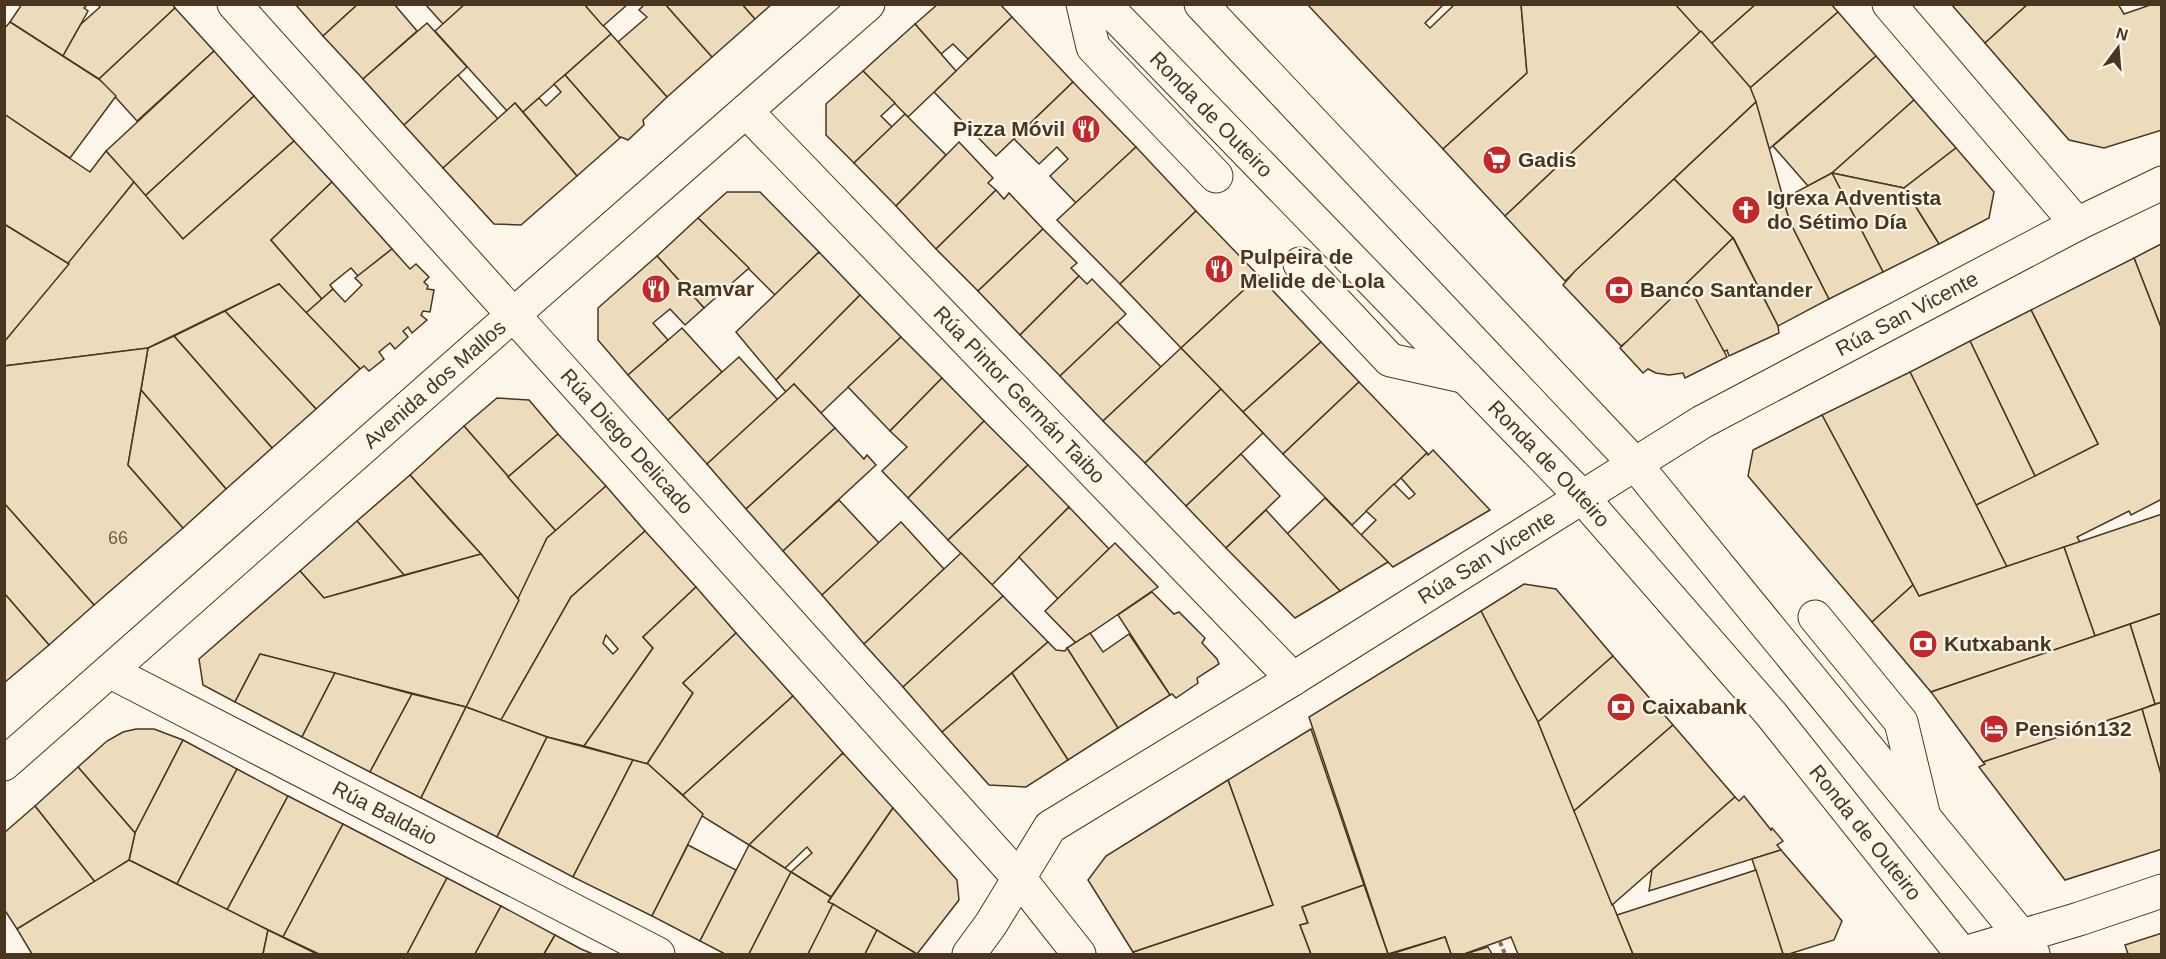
<svg xmlns="http://www.w3.org/2000/svg" width="2166" height="959" font-family="Arial,sans-serif">
<rect width="100%" height="100%" fill="#fbf6e9"/>
<!-- building -->
<g fill="#ecdcbc" stroke="#4a3520" stroke-width="1.5" fill-rule="evenodd">
<polygon points="22,4 88,4 84,8 88,11 63,56 10,22"/>
<polygon points="97,4 172,4 175,8 99,79 63,56 81,24 100,7"/>
<polygon points="295,4 358,4 323,36"/>
<polygon points="358,4 394,4 417,31 363,79 323,36"/>
<polygon points="425,4 465,4 443,24"/>
<polygon points="465,4 584,4 611,34 523,112 515,103 507,111 435,31"/>
<polygon points="584,4 628,4 603,26"/>
<polygon points="645,4 665,4 712,57 667,97 618,42 647,17 639,10"/>
<polygon points="665,4 742,4 755,19 712,57"/>
<polygon points="742,4 772,4 755,19"/>
<polygon points="938,4 1000,4 1012,17 968,59 953,44 941,54 915,24"/>
<polygon points="1307,4 1444,4 1425,23 1430,28 1455,4 1521,4 1527,73 1443,149"/>
<polygon points="1521,4 1675,4 1701,31 1505,216 1443,149 1527,73"/>
<polygon points="1675,4 1756,4 1711,44"/>
<polygon points="1756,4 1831,4 1838,12 1750,88 1711,44"/>
<polygon points="1951,4 2028,4 1985,43"/>
<polygon points="2028,4 2118,4 2124,14 2153,4 2162,4 2162,130 2104,148 2069,140 1985,43"/>
<polygon points="175,8 214,51 137,121 99,79"/>
<polygon points="1838,12 1876,56 1769,149 1750,88"/>
<polygon points="1012,17 1073,82 996,156 934,92"/>
<polygon points="10,22 100,80 116,96 70,158 4,114 4,29"/>
<polygon points="427,23 467,67 404,125 363,79"/>
<polygon points="915,24 956,71 908,117 863,71"/>
<polygon points="1701,31 1750,87 1756,102 1565,281 1505,216"/>
<polygon points="611,34 667,97 643,120 644,125 628,140 621,137 620,138 565,75"/>
<polygon points="214,51 254,96 145,196 106,151"/>
<polygon points="1876,56 1914,100 1832,173 1808,186 1773,146"/>
<polygon points="863,71 895,103 881,116 892,127 854,163 826,135 826,104"/>
<polygon points="458,75 498,119 443,168 404,125"/>
<polygon points="565,75 620,138 577,176 523,112 539,98 546,106 561,92 554,84"/>
<polygon points="1073,82 1136,147 1076,203 1050,176 1068,159 1057,147 1039,164 1014,139"/>
<polygon points="254,96 294,141 183,239 145,196"/>
<polygon points="1914,100 1956,148 1904,188 1832,173"/>
<polygon points="1756,102 1790,222 1829,299 1778,326 1734,239 1674,179"/>
<polygon points="515,103 577,176 521,225 494,224 443,168"/>
<polygon points="4,114 90,172 106,151 134,182 69,264 4,224"/>
<polygon points="905,114 946,155 896,206 854,163"/>
<polygon points="294,141 332,182 271,240 322,299 306,313 279,284 148,348 4,366 4,342 134,182 183,239"/>
<polygon points="959,142 993,178 988,183 996,190 936,249 896,206"/>
<polygon points="1136,147 1196,211 1120,284 1057,220"/>
<polygon points="1956,148 1994,192 1989,218 1939,244 1904,188"/>
<polygon points="1832,173 1904,188 1939,244 1883,272"/>
<polygon points="1832,173 1883,272 1829,299 1790,222 1783,199"/>
<polygon points="1674,179 1733,238 1632,338 1621,346 1563,285 1575,271"/>
<polygon points="332,182 392,249 358,276 351,268 330,285 333,289 322,299 271,240"/>
<polygon points="996,190 1004,199 1009,193 1043,229 978,291 936,249"/>
<polygon points="727,192 760,192 819,252 775,295 698,218"/>
<polygon points="1196,211 1259,276 1181,348 1120,284"/>
<polygon points="698,218 749,268 704,308 657,256"/>
<polygon points="4,224 69,264 4,342"/>
<polygon points="1043,229 1077,263 1071,268 1079,276 1020,335 978,291"/>
<polygon points="1733,238 1778,326 1779,333 1729,356 1727,350 1723,352 1719,345 1687,283"/>
<polygon points="2161,244 2162,244 2162,330 2134,258"/>
<polygon points="392,249 410,269 416,264 429,277 424,282 428,286 427,289 434,290 430,312 423,311 421,315 427,320 412,333 408,327 403,331 408,337 395,349 390,343 379,352 384,359 369,371 364,366 360,369 306,313 333,289 345,302 362,285 355,278"/>
<polygon points="819,252 860,295 776,380 736,332"/>
<polygon points="657,256 704,308 685,325 670,309 653,323 668,340 628,375 598,340 598,308"/>
<polygon points="2134,258 2162,330 2162,499 2131,515 2129,511 2077,537 2080,542 2007,567 1976,505 2098,444 2031,310"/>
<polygon points="1079,276 1087,284 1092,279 1126,314 1060,376 1020,335"/>
<polygon points="1259,276 1321,342 1243,412 1181,348"/>
<polygon points="1687,283 1727,357 1685,378 1683,373 1669,375 1656,373 1648,369 1643,373 1620,348"/>
<polygon points="279,284 360,369 316,409 225,311"/>
<polygon points="860,295 901,337 821,413 794,384 786,392 776,380"/>
<polygon points="2031,310 2098,444 2035,476 1970,341"/>
<polygon points="225,311 316,409 272,448 174,336"/>
<polygon points="1117,322 1161,367 1103,421 1060,376"/>
<polygon points="682,328 722,372 668,420 628,375"/>
<polygon points="174,336 272,448 226,489 141,390 148,348"/>
<polygon points="901,337 942,378 890,431 848,387"/>
<polygon points="1970,341 2035,476 1976,505 1910,372"/>
<polygon points="1321,342 1359,382 1283,454 1243,412"/>
<polygon points="148,348 128,465 183,528 94,605 4,503 4,366"/>
<polygon points="1181,348 1221,389 1145,463 1103,421"/>
<polygon points="739,357 778,400 707,464 668,420"/>
<polygon points="1910,372 2007,567 1919,596 1822,415"/>
<polygon points="942,378 984,421 908,498 882,471 907,447 890,431"/>
<polygon points="1359,382 1427,453 1352,525 1283,454"/>
<polygon points="794,384 835,428 746,509 707,464"/>
<polygon points="1221,389 1263,433 1186,506 1145,463"/>
<polygon points="141,390 226,489 183,528 128,465"/>
<polygon points="497,398 529,400 558,434 508,477 464,426"/>
<polygon points="1822,415 1913,585 1872,622 1748,476 1753,450"/>
<polygon points="984,421 1028,465 948,540 908,498"/>
<polygon points="464,426 556,531 547,538 519,600 481,554 410,475"/>
<polygon points="835,428 864,459 867,455 876,465 783,551 746,509"/>
<polygon points="558,434 606,486 556,531 508,477"/>
<polygon points="1433,450 1490,510 1393,567 1361,535 1376,520 1366,511 1394,484 1409,499 1415,494 1401,478 1427,453 1428,455"/>
<polygon points="1241,454 1280,496 1226,548 1186,506"/>
<polygon points="1028,465 1069,507 992,585 948,540"/>
<polygon points="410,475 449,519 481,554 404,575 357,521"/>
<polygon points="606,486 645,531 571,597 501,720 466,707 547,538"/>
<polygon points="1325,498 1388,562 1340,591 1287,534"/>
<polygon points="839,500 879,543 822,595 783,551"/>
<polygon points="4,503 94,605 49,645 4,593"/>
<polygon points="1069,507 1109,549 1058,599 1019,557"/>
<polygon points="1266,510 1340,591 1295,618 1226,548"/>
<polygon points="2162,514 2162,613 2095,636 2064,547"/>
<polygon points="357,521 404,575 324,598 300,571"/>
<polygon points="901,522 944,569 864,644 822,595"/>
<path d="M 645,531 L 696,587 L 643,637 L 653,648 L 584,746 L 547,737 L 501,720 L 571,597 ZM 606,635 L 618,649 L 613,654 L 603,643 Z"/>
<polygon points="1115,543 1158,587 1076,643 1045,611"/>
<polygon points="2064,547 2095,636 1931,692 1872,622 1913,585 1919,596"/>
<polygon points="961,553 1003,596 903,687 864,644"/>
<polygon points="481,554 519,600 466,707 260,654 235,702 203,685 199,659 300,571 324,598"/>
<polygon points="1524,584 1556,589 1613,656 1538,722 1481,611"/>
<polygon points="696,587 736,633 683,683 693,693 647,764 584,746 653,648 643,637"/>
<polygon points="1152,592 1174,614 1179,612 1205,638 1202,643 1217,659 1219,664 1197,678 1198,683 1176,698 1172,694 1170,695 1118,615"/>
<polygon points="4,593 49,645 4,683"/>
<polygon points="1003,596 1048,642 942,732 903,687"/>
<polygon points="1481,611 1538,722 1633,954 1518,954 1511,937 1464,954 1451,954 1445,937 1388,954 1309,717"/>
<polygon points="2162,613 2162,702 2155,704 2130,624"/>
<polygon points="2130,624 2155,704 2142,709 1983,762 1931,692"/>
<polygon points="736,633 793,696 683,795 647,764 693,693 683,683"/>
<polygon points="1090,633 1103,652 1129,634 1170,695 1118,728 1067,648"/>
<polygon points="1048,642 1056,650 1065,651 1067,648 1118,728 1068,760 1012,673"/>
<polygon points="260,654 335,673 302,737 235,702"/>
<polygon points="1613,656 1673,725 1574,811 1538,722"/>
<polygon points="335,673 412,694 370,772 302,737"/>
<polygon points="1012,673 1068,760 1026,787 989,785 942,732"/>
<polygon points="412,694 466,707 421,798 370,772"/>
<polygon points="793,696 843,753 749,845 702,816 683,795"/>
<polygon points="2162,702 2162,778 2142,709"/>
<polygon points="466,707 547,737 497,837 421,798"/>
<polygon points="2142,709 2162,778 2162,849 2065,880 1979,767 1985,764 1983,762"/>
<polygon points="1673,725 1735,797 1612,905 1574,811"/>
<polygon points="136,729 154,729 183,740 135,833 78,767 107,741 123,732"/>
<polygon points="1311,729 1364,885 1302,907 1308,923 1300,925 1311,954 1135,954 1133,952 1273,905 1228,780"/>
<polygon points="547,737 633,760 573,877 497,837"/>
<polygon points="183,740 237,769 177,884 129,860 135,833"/>
<polygon points="843,753 893,808 831,897 791,872 812,853 807,847 785,868 749,845"/>
<polygon points="633,760 648,764 703,814 652,916 573,877"/>
<polygon points="78,767 135,833 129,860 95,882 35,806"/>
<polygon points="237,769 288,796 227,910 177,884"/>
<polygon points="1228,780 1273,905 1133,952 1088,880 1106,856"/>
<polygon points="288,796 343,824 283,937 227,910"/>
<polygon points="1744,796 1771,830 1772,828 1783,841 1777,845 1781,850 1649,891 1652,870 1735,797 1739,801"/>
<polygon points="35,806 95,882 17,929 4,909 4,833"/>
<polygon points="893,808 957,880 959,900 917,954 828,902"/>
<polygon points="343,824 447,878 407,954 319,954 283,937"/>
<polygon points="688,845 736,870 700,941 652,916"/>
<polygon points="749,845 791,872 749,954 725,954 700,941"/>
<polygon points="1781,850 1842,921 1834,940 1789,954 1783,954 1752,859"/>
<polygon points="129,860 268,930 263,954 32,954 17,929"/>
<polygon points="1756,870 1783,954 1633,954 1617,915"/>
<polygon points="791,872 831,897 828,902 833,904 824,923 808,954 749,954"/>
<polygon points="447,878 501,906 493,921 475,954 407,954"/>
<polygon points="1364,885 1388,954 1311,954 1300,925 1308,923 1302,907"/>
<polygon points="833,904 877,930 865,954 808,954"/>
<polygon points="501,906 555,935 544,954 475,954"/>
<polygon points="268,930 317,954 263,954"/>
<polygon points="877,930 885,935 917,954 865,954"/>
<polygon points="2162,933 2162,954 2128,954 2125,945"/>
<polygon points="555,935 581,949 593,954 544,954"/>
<polygon points="1445,937 1451,954 1391,954"/>
<polygon points="1488,947 1492,954 1465,954"/>
</g>
<g fill="none" stroke-linecap="round" stroke-linejoin="round">
<!-- minor casing -->
<g stroke="#4a3520" stroke-width="35">
<g id="minor">
<path id="s1" d="M 234,4 L 1019,878 L 1079,954"/>
<polyline points="1083,4 1093,47 1216,176"/>
<polyline points="1889,4 2077,224"/>
<path id="s2" d="M 746,111 L 1293,679"/>
<polyline points="1300,264 1390,360 1466,377"/>
<polyline points="1815,617 1901,722 1924,817"/>
<path id="s3" d="M 111,672 L 658,954"/>
<path id="s4" d="M 4,764 L 513,315 L 868,4"/>
<path id="s5" d="M 969,954 L 991,924 L 1050,827 L 1288,682 L 1702,422 L 2077,224 L 2162,183"/>
<polyline points="1961,954 2079,919 2162,891"/>
</g>
</g>
<!-- major casing -->
<g stroke="#4a3520" stroke-width="35">
<g id="major">
<path id="s6" d="M 1104,4 L 1582,497 L 1771,714 L 1962,954"/>
<polyline points="1201,4 1635,464 2022,937 2033,954"/>
</g>
</g>
<!-- path -->
<polyline stroke="#7f6f5c" stroke-width="4" stroke-dasharray="4.5 3" stroke-linecap="butt" points="1500,942 1505,954"/>
<!-- minor -->
<use href="#minor" stroke="#fbf6e9" stroke-width="33"/>
<!-- major -->
<use href="#major" stroke="#fbf6e9" stroke-width="33"/>
</g>
<!-- icons -->
<defs>
<g id="restaurant-disc" transform="scale(1.5)"><circle r="9.5" fill="#c62828" stroke="#fbf6e9"/><path d="M-5-6h1v4h1v-4h1v4h1v-4h1v5L-1.5 .5V6h-2V.5L-5-1ZM5-6V6H3V1.5H1.5Q1.5-4 5-6Z" fill="#fff"/></g>
<g id="supermarket-disc" transform="scale(1.5)"><circle r="9.5" fill="#c62828" stroke="#fbf6e9"/><path d="M-6-5.5h2.5l.6 2H6L4.5 2H-2.5L-4.4-4H-6ZM-1.5 3.2a1.3 1.3 0 1 0 .1 0ZM3 3.2a1.3 1.3 0 1 0 .1 0Z" fill="#fff"/></g>
<g id="church-disc" transform="scale(1.5)"><circle r="9.5" fill="#c62828" stroke="#fbf6e9"/><path d="M-1.2-6h2.4v3.5h3.3v2.4h-3.3V6h-2.4V-.1h-3.3v-2.4h3.3Z" fill="#fff"/></g>
<g id="bank-disc" transform="scale(1.5)"><circle r="9.5" fill="#c62828" stroke="#fbf6e9"/><path d="M-6-4H6V4H-6ZM0-2.3a2.3 2.3 0 1 0 0 4.6a2.3 2.3 0 1 0 0-4.6Z" fill="#fff"/></g>
<g id="hotel-disc" transform="scale(1.5)"><circle r="9.5" fill="#c62828" stroke="#fbf6e9"/><path d="M-6-4.5h1.5V1H6V5H4.5V3h-9V5H-6ZM-4 0a1.8 1.8 0 1 1 3.6 0ZM.5 0V-2.5h3Q6-2.5 6 0Z" fill="#fff"/></g>
</defs>
<g fill-rule="evenodd">
<use href="#restaurant-disc" x="1086" y="129"/>
<use href="#supermarket-disc" x="1497" y="160"/>
<use href="#church-disc" x="1746" y="210"/>
<use href="#restaurant-disc" x="1219" y="269"/>
<use href="#restaurant-disc" x="656" y="289"/>
<use href="#bank-disc" x="1619" y="290"/>
<use href="#bank-disc" x="1923" y="644"/>
<use href="#bank-disc" x="1621" y="707"/>
<use href="#hotel-disc" x="1994" y="729"/>
</g>
<g text-anchor="middle" stroke-width="4.5" stroke-linejoin="round" paint-order="stroke">
<!-- number labels -->
<g font-size="18" fill="#725f47">
<text x="118" y="544">66</text>
</g>
<!-- street labels -->
<g font-size="21" fill="#4a3520" stroke="#fbf6e9">
<text dy="7" stroke="none"><textPath href="#s6" startOffset="154">Ronda de Outeiro</textPath></text>
<text dy="7" stroke="none"><textPath href="#s5" startOffset="1150">Rúa San Vicente</textPath></text>
<text dy="7" stroke="none"><textPath href="#s4" startOffset="574">Avenida dos Mallos</textPath></text>
<text dy="7" stroke="none"><textPath href="#s2" startOffset="394">Rúa Pintor Germán Taibo</textPath></text>
<text dy="7" stroke="none"><textPath href="#s1" startOffset="588">Rúa Diego Delicado</textPath></text>
<text dy="7" stroke="none"><textPath href="#s6" startOffset="640">Ronda de Outeiro</textPath></text>
<text dy="7" stroke="none"><textPath href="#s5" startOffset="664">Rúa San Vicente</textPath></text>
<text dy="7" stroke="none"><textPath href="#s3" startOffset="308">Rúa Baldaio</textPath></text>
<text dy="7" stroke="none"><textPath href="#s6" startOffset="1126">Ronda de Outeiro</textPath></text>
</g>
<!-- poi labels -->
<g font-size="21" font-weight="bold" fill="#4a3520" stroke="#fbf6e9" text-anchor="start">
<text x="1065" y="136" text-anchor="end">Pizza Móvil</text>
<text x="1518" y="167">Gadis</text>
<text x="1767" y="205">Igrexa Adventista<tspan x="1767" dy="24">do Sétimo Día</tspan></text>
<text x="1240" y="264">Pulpeira de<tspan x="1240" dy="24">Melide de Lola</tspan></text>
<text x="677" y="296">Ramvar</text>
<text x="1640" y="297">Banco Santander</text>
<text x="1944" y="651">Kutxabank</text>
<text x="1642" y="714">Caixabank</text>
<text x="2015" y="736">Pensión132</text>
</g>
</g>
<!-- border -->
<rect width="2166" height="959" fill="none" stroke="#4a3520" stroke-width="12"/>
<!-- north arrow -->
<g transform="translate(2118 48) rotate(16)" stroke="#fbf6e9" stroke-width="4.5" paint-order="stroke">
<path d="M0-4.5L10 22L0 15L-10 22Z" fill="#4a3520"/>
<text y="-9" font-size="16" font-weight="bold" text-anchor="middle" fill="#4a3520">N</text>
</g>
</svg>
